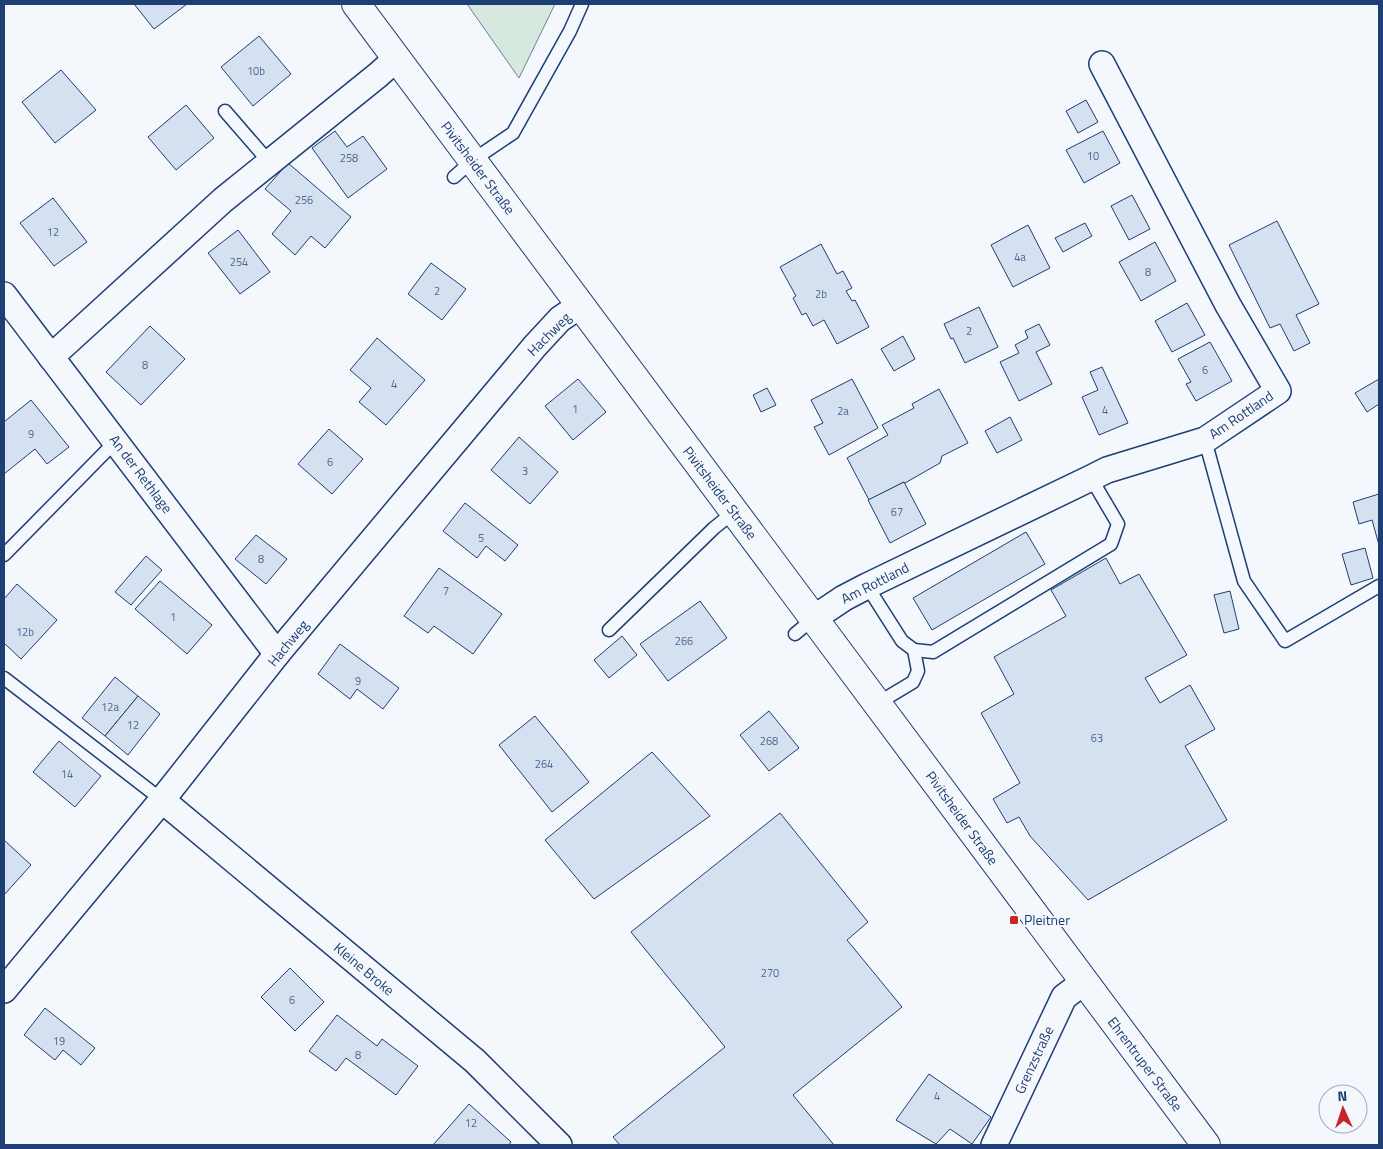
<svg xmlns="http://www.w3.org/2000/svg" width="1383" height="1149" font-family="'Titillium Web',sans-serif">
<rect width="100%" height="100%" fill="#f4f7fb"/>
<!-- green -->
<polygon fill="#d7e8df" stroke="#687fa3" points="467,4 555,4 519,78"/>
<!-- building -->
<g fill="#d5e0f0" stroke="#1d3f73">
<polygon points="134,4 187,4 154,29"/>
<polygon points="259,36 291,74 253,106 221,67"/>
<polygon points="61,70 96,110 55,143 22,102"/>
<polygon points="1086,100 1098,122 1078,133 1066,111"/>
<polygon points="186,105 214,138 176,170 148,137"/>
<polygon points="335,131 347,147 363,136 387,169 348,198 312,148"/>
<polygon points="1103,131 1120,163 1084,183 1066,150"/>
<polygon points="288,163 351,217 325,248 311,236 295,255 272,234 291,211 265,189"/>
<polygon points="1132,195 1150,229 1129,240 1111,206"/>
<polygon points="53,198 87,242 54,266 20,223"/>
<polygon points="1277,221 1319,304 1296,315 1310,343 1294,351 1280,324 1270,328 1229,245"/>
<polygon points="1085,223 1092,236 1063,252 1055,238"/>
<polygon points="1028,225 1050,268 1013,287 991,245"/>
<polygon points="238,230 270,272 240,294 208,253"/>
<polygon points="1155,242 1176,281 1141,301 1119,262"/>
<polygon points="821,244 837,274 843,271 852,288 846,291 852,301 855,300 869,327 837,344 824,320 813,326 806,313 802,315 793,298 796,296 780,267"/>
<polygon points="431,263 466,289 442,320 408,294"/>
<polygon points="1187,303 1205,335 1172,352 1155,321"/>
<polygon points="979,307 998,347 965,363 953,338 951,339 944,324"/>
<polygon points="1039,324 1050,345 1036,352 1052,384 1019,401 1000,362 1019,353 1015,345 1028,338 1025,331"/>
<polygon points="150,326 185,359 141,405 106,372"/>
<polygon points="903,336 915,359 894,371 881,349"/>
<polygon points="377,338 425,380 386,425 359,402 371,388 350,370"/>
<polygon points="1210,342 1232,381 1196,401 1186,384 1191,382 1178,359"/>
<polygon points="1102,367 1128,423 1099,435 1082,397 1098,390 1090,372"/>
<polygon points="578,379 606,412 573,440 545,406"/>
<polygon points="852,379 878,428 829,455 814,427 823,423 811,400"/>
<polygon points="1379,379 1379,404 1367,412 1355,393"/>
<polygon points="767,388 776,405 761,412 753,395"/>
<polygon points="939,389 968,443 942,456 940,463 905,483 904,482 869,500 847,458 888,435 882,425 914,408 912,404"/>
<polygon points="31,400 69,447 47,464 35,449 4,474 4,422"/>
<polygon points="1010,417 1022,440 997,453 985,431"/>
<polygon points="329,429 363,459 332,494 298,464"/>
<polygon points="519,437 558,472 530,504 491,470"/>
<polygon points="904,482 926,524 890,543 868,500"/>
<polygon points="1379,494 1379,545 1372,520 1359,524 1353,502"/>
<polygon points="465,503 518,545 505,561 486,546 477,558 443,531"/>
<polygon points="1026,532 1045,564 932,630 913,598"/>
<polygon points="256,535 287,559 266,584 235,559"/>
<polygon points="1365,548 1373,578 1351,585 1342,554"/>
<polygon points="146,556 162,570 131,605 115,592"/>
<polygon points="1106,558 1120,584 1139,574 1187,655 1145,678 1160,703 1190,685 1215,729 1185,746 1227,820 1088,900 1030,836 1019,817 1007,823 993,799 1020,783 981,713 1014,694 994,657 1066,616 1051,590"/>
<polygon points="439,568 502,614 473,654 434,626 428,633 404,616"/>
<polygon points="160,581 212,625 187,654 135,609"/>
<polygon points="17,584 57,620 21,659 4,643 4,599"/>
<polygon points="1230,591 1239,629 1224,633 1214,595"/>
<polygon points="700,601 727,638 668,681 640,644"/>
<polygon points="622,636 637,655 609,678 594,660"/>
<polygon points="340,644 399,688 383,709 357,689 350,699 318,674"/>
<polygon points="115,677 138,696 105,736 82,718"/>
<polygon points="138,696 160,714 128,755 105,736"/>
<polygon points="769,711 799,748 769,771 740,735"/>
<polygon points="535,716 589,782 552,812 499,745"/>
<polygon points="59,741 101,776 75,807 33,772"/>
<polygon points="652,752 710,816 594,899 545,840"/>
<polygon points="780,813 868,922 847,940 902,1007 793,1095 834,1145 620,1145 613,1137 725,1047 631,932"/>
<polygon points="4,840 31,865 4,895"/>
<polygon points="290,968 324,1002 295,1031 261,997"/>
<polygon points="45,1008 95,1048 81,1065 63,1050 55,1060 24,1035"/>
<polygon points="337,1015 377,1046 382,1039 418,1066 396,1095 346,1058 336,1071 309,1051"/>
<polygon points="929,1074 991,1117 972,1144 950,1129 936,1144 896,1120"/>
<polygon points="469,1104 511,1142 509,1145 433,1145"/>
</g>
<g fill="none" stroke-linecap="round" stroke-linejoin="round">
<!-- lane casing -->
<g stroke="#1d3f73" stroke-width="15">
<g id="lane">
<polyline points="225,111 270,163"/>
<polyline points="454,177 473,160 513,133 570,31 582,4"/>
<polyline points="1205,440 1244,581 1285,641 1379,586"/>
<polyline points="4,555 116,441"/>
<polyline points="867,586 902,641 914,650 933,652 1111,544 1118,524 1091,478"/>
<polyline points="609,630 714,528 734,512"/>
<polyline points="795,634 814,618"/>
<polyline points="4,678 162,800"/>
<polyline points="878,703 913,682 918,671 914,650"/>
</g>
</g>
<!-- street casing -->
<g stroke="#1d3f73" stroke-width="28">
<g id="street">
<polyline points="4,295 277,654"/>
<polyline points="51,357 223,200 378,75 397,58"/>
<polyline points="814,618 844,598 867,586 1091,478 1107,470 1205,440 1278,391 1228,305 1102,64"/>
<polyline points="162,800 475,1061 559,1145"/>
<polyline points="4,990 162,800 277,654 535,346 560,319 581,305"/>
<polyline points="994,1145 1064,997 1084,982"/>
</g>
</g>
<!-- secondary casing -->
<g stroke="#1d3f73" stroke-width="30">
<polyline id="secondary" points="356,4 1206,1145"/>
</g>
<!-- lane -->
<use href="#lane" stroke="#f4f7fb" stroke-width="12"/>
<!-- street -->
<use href="#street" stroke="#f4f7fb" stroke-width="25"/>
<!-- secondary -->
<use href="#secondary" stroke="#f4f7fb" stroke-width="28"/>
</g>
<!-- markers -->
<rect fill="#c62828" stroke="#f4f7fb" stroke-width="2" x="1009" y="915" width="10" height="10" rx="2.5"/>
<g text-anchor="middle" stroke-width="4" stroke-linejoin="round" paint-order="stroke">
<!-- number labels -->
<g font-size="11" fill="#4b6792">
<text x="256" y="75">10b</text>
<text x="1093" y="160">10</text>
<text x="349" y="162">258</text>
<text x="304" y="204">256</text>
<text x="53" y="236">12</text>
<text x="1020" y="261">4a</text>
<text x="239" y="266">254</text>
<text x="1148" y="276">8</text>
<text x="437" y="295">2</text>
<text x="821" y="298">2b</text>
<text x="969" y="335">2</text>
<text x="145" y="369">8</text>
<text x="1205" y="374">6</text>
<text x="394" y="388">4</text>
<text x="575" y="413">1</text>
<text x="1105" y="414">4</text>
<text x="843" y="415">2a</text>
<text x="31" y="438">9</text>
<text x="330" y="466">6</text>
<text x="525" y="475">3</text>
<text x="897" y="516">67</text>
<text x="481" y="542">5</text>
<text x="261" y="563">8</text>
<text x="446" y="595">7</text>
<text x="173" y="621">1</text>
<text x="25" y="636">12b</text>
<text x="684" y="645">266</text>
<text x="358" y="685">9</text>
<text x="110" y="711">12a</text>
<text x="133" y="729">12</text>
<text x="1097" y="742">63</text>
<text x="769" y="745">268</text>
<text x="544" y="768">264</text>
<text x="67" y="778">14</text>
<text x="770" y="977">270</text>
<text x="292" y="1004">6</text>
<text x="59" y="1045">19</text>
<text x="358" y="1059">8</text>
<text x="937" y="1100">4</text>
<text x="471" y="1127">12</text>
</g>
<!-- street labels -->
<g font-size="14" fill="#1d3f73" stroke="#f4f7fb">
<text transform="translate(478 168) rotate(53)" y="5">Pivitsheider Straße</text>
<text transform="translate(549 334) rotate(-45)" y="5">Hachweg</text>
<text transform="translate(1241 415) rotate(-34)" y="5">Am Rottland</text>
<text transform="translate(141 474) rotate(53)" y="5">An der Rethlage</text>
<text transform="translate(720 493) rotate(53)" y="5">Pivitsheider Straße</text>
<text transform="translate(875 583) rotate(-27)" y="5">Am Rottland</text>
<text transform="translate(288 643) rotate(-51)" y="5">Hachweg</text>
<text transform="translate(962 818) rotate(54)" y="5">Pivitsheider Straße</text>
<text transform="translate(364 969) rotate(40)" y="5">Kleine Broke</text>
<text transform="translate(1034 1060) rotate(-65)" y="5">Grenzstraße</text>
<text transform="translate(1145 1064) rotate(53)" y="5">Ehrentruper Straße</text>
</g>
<!-- poi labels -->
<g font-size="14" fill="#1d3f73" stroke="#f4f7fb" text-anchor="start">
<text x="1024" y="925">Pleitner</text>
</g>
</g>
<!-- border -->
<rect width="1383" height="1149" fill="none" stroke="#1d3f73" stroke-width="10"/>
<!-- north arrow -->
<g transform="translate(1343 1109) rotate(357)"><circle r="24" fill="#f4f7fb" stroke="#9eadc5"/>
<path d="M0-4L9 19L0 12L-9 19Z" fill="#c62828"/>
<text y="-8" font-size="14" font-weight="bold" text-anchor="middle" fill="#1d3f73">N</text>
</g>
</svg>
